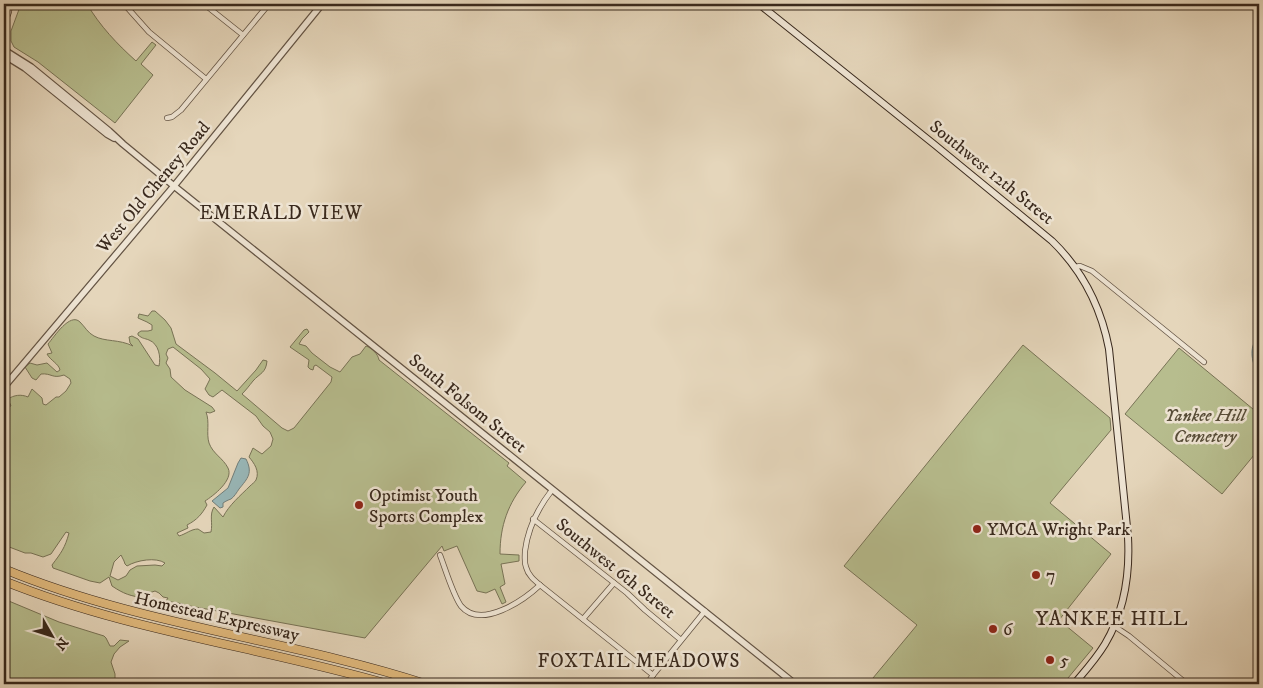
<svg xmlns="http://www.w3.org/2000/svg" width="1263" height="688" font-family="'IM FELL DW Pica',serif">
<rect width="100%" height="100%" fill="#e5d6bb"/>
<filter id="stains"><feTurbulence type="fractalNoise" baseFrequency=".004" numOctaves="4"/><feColorMatrix values="0 0 0 0 .2 0 0 0 0 .09 0 0 0 0 .02 0 0 0 .5 -.17"/></filter>
<radialGradient id="worn" r=".72"><stop offset=".6" stop-color="#630" stop-opacity="0"/><stop offset="1" stop-color="#630" stop-opacity=".3"/></radialGradient>
<!-- green -->
<g fill="#b7bd8e" stroke="#787356" fill-rule="evenodd">
<path d="M 21,4 L 87,4 C 100,26 117,44 136,61 L 152,42 L 156,45 L 141,64 L 153,75 L 115,123 L 38,62 L 14,47 L 11,41 L 11,31 Z"/>
<path d="M 152,311 L 155,311 L 165,320 L 171,328 L 176,344 L 215,373 L 237,391 L 256,370 L 263,360 L 267,361 C 266,373 260,373 253,381 C 249,386 246,390 242,394 L 282,428 L 288,431 L 294,428 L 331,382 L 332,377 L 316,365 L 314,366 L 313,370 L 310,369 L 308,367 L 309,360 L 290,347 L 304,330 L 307,329 L 309,332 L 302,339 L 299,344 L 306,346 L 312,353 L 330,367 L 340,372 L 352,357 L 360,354 L 366,346 C 372,348 378,354 379,360 L 509,463 L 507,466 L 526,482 C 508,503 500,526 500,554 L 519,555 L 519,561 L 501,564 L 505,584 L 500,587 L 506,602 L 502,604 L 495,589 L 486,593 L 477,591 L 457,546 L 444,551 L 442,546 L 365,638 L 190,606 L 186,607 L 183,604 L 166,601 L 168,598 L 163,597 L 159,593 L 155,591 L 149,593 L 145,598 C 130,596 124,594 112,586 L 109,577 L 100,583 L 90,581 L 53,568 L 52,565 C 61,553 65,548 69,533 L 66,532 L 51,554 L 43,557 L 31,553 L 25,553 L 4,545 L 4,413 L 7,407 L 11,406 L 8,399 C 14,395 21,394 28,397 L 32,389 L 42,398 L 43,404 L 46,405 L 56,397 L 59,397 L 66,391 L 71,383 L 70,379 L 64,375 C 52,379 52,373 41,374 L 36,380 L 32,378 L 25,367 L 30,363 L 37,365 L 47,363 L 57,372 L 60,370 C 59,364 50,360 47,354 L 52,353 L 48,344 C 54,337 70,312 80,322 C 85,327 88,333 94,336 C 105,342 119,339 133,346 L 130,343 L 129,337 L 132,336 L 138,339 L 155,365 L 159,366 C 161,357 159,344 149,340 C 144,338 143,339 138,335 L 138,333 L 141,331 L 148,331 L 152,330 L 152,325 L 147,322 L 138,318 L 139,314 L 148,316 ZM 173,347 L 201,369 L 210,379 L 205,389 L 209,395 L 213,397 L 222,390 L 256,416 L 263,426 L 270,432 L 273,439 L 271,446 L 262,454 L 253,448 L 249,457 C 254,463 260,471 256,480 C 255,482 252,484 250,486 C 241,495 229,505 223,517 L 214,507 C 209,515 213,523 211,532 L 204,533 L 198,529 C 191,529 186,534 179,536 L 177,533 L 188,528 L 187,525 C 197,520 202,514 207,505 L 205,501 C 213,496 234,480 228,468 C 223,458 213,454 209,443 C 206,433 210,422 206,412 L 210,413 L 215,411 L 212,407 L 185,390 L 171,377 L 170,369 L 166,363 L 168,358 L 166,354 L 168,349 ZM 121,555 L 124,561 L 125,564 L 127,566 C 137,560 156,557 165,563 L 162,566 L 155,565 L 137,566 L 130,570 L 126,576 L 118,580 L 110,576 L 114,562 Z"/>
<polygon points="1023,345 1110,418 1111,430 1050,503 1111,554 1059,620 1093,648 1063,684 868,684 917,625 844,566"/>
<polygon points="1179,348 1259,414 1259,449 1222,494 1125,414"/>
<polygon points="4,599 59,622 104,636 106,638 110,646 114,646 120,640 129,641 120,647 114,654 111,662 115,674 115,684 7,684 4,681"/>
</g>
<!-- water -->
<g fill="#98b7b8" stroke="#727e7a">
<path d="M 1258,336 L 1259,336 L 1259,376 C 1252,363 1248,349 1258,336 Z"/>
<path d="M 241,458 L 246,459 C 253,473 248,478 239,489 C 237,492 234,497 231,499 C 228,500 226,501 223,503 L 223,507 L 220,508 L 212,501 L 228,488 L 238,463 Z"/>
</g>
<g fill="none" stroke-linecap="round" stroke-linejoin="round">
<!-- minor casing -->
<g stroke="#645444" stroke-width="6">
<g id="minor">
<polyline points="124,4 149,32 206,79"/>
<polyline points="204,4 243,35"/>
<polyline points="4,17 13,4"/>
<polyline points="4,24 9,12"/>
<polyline points="167,118 172,117 181,110 269,4"/>
<polyline points="1075,267 1080,266 1092,271 1204,362"/>
<path d="M 552,490 C 538,508 528,527 525,551 C 525,556 524,562 526,567 C 528,575 534,580 540,585 L 653,675 L 647,684"/>
<polyline points="533,519 627,593 645,610 681,640"/>
<path d="M 440,555 C 445,568 453,595 461,606 C 481,630 524,600 540,585"/>
<polyline points="583,619 614,583"/>
<polyline points="1114,626 1129,636 1187,684"/>
<polyline points="653,675 705,611"/>
</g>
</g>
<!-- tertiary casing -->
<g stroke="#645444" stroke-width="8">
<g id="tertiary">
<polyline points="4,50 31,67 109,131 123,144 174,186 795,684"/>
<polyline points="4,55 25,68 107,134 114,138"/>
<polyline points="4,387 174,186 322,4"/>
</g>
</g>
<!-- secondary casing -->
<g stroke="#39291d" stroke-width="8">
<path id="secondary" d="M 759,4 L 935,145 L 1052,241 C 1083,271 1101,307 1109,349 L 1128,537 C 1130,574 1124,612 1105,644 C 1096,659 1085,671 1074,684"/>
</g>
<!-- trunk casing -->
<g stroke="#39291d" stroke-width="9">
<g id="trunk">
<path d="M 4,569 C 139,625 287,639 426,684"/>
<path d="M 4,581 C 128,631 260,647 388,684"/>
</g>
</g>
<!-- minor -->
<use href="#minor" stroke="#eee4d3" stroke-width="4.5"/>
<!-- tertiary -->
<use href="#tertiary" stroke="#eee4d3" stroke-width="5.5"/>
<!-- secondary -->
<use href="#secondary" stroke="#eee4d3" stroke-width="6"/>
<!-- trunk -->
<use href="#trunk" stroke="#e2bb7e" stroke-width="8"/>
</g>
<!-- markers -->
<g fill="#8f2418" stroke="#eee4d3" stroke-width="2">
<circle cx="359" cy="505" r="5"/>
<circle cx="977" cy="529" r="5"/>
<circle cx="1036" cy="575" r="5"/>
<circle cx="993" cy="629" r="5"/>
<circle cx="1050" cy="660" r="5"/>
</g>
<g text-anchor="middle" stroke-width="5" stroke-linejoin="round" paint-order="stroke">
<!-- street labels -->
<g font-size="18" fill="#39291d" stroke="#eee4d3">
<text transform="translate(992 172) rotate(39)" y="6">Southwest 12th Street</text>
<text transform="translate(153 187) rotate(-50)" y="6">West Old Cheney Road</text>
<text transform="translate(468 403) rotate(39)" y="6">South Folsom Street</text>
<text transform="translate(616 568) rotate(39)" y="6">Southwest 6th Street</text>
<text transform="translate(217 616) rotate(13)" y="6">Homestead Expressway</text>
</g>
<!-- park labels -->
<g font-size="18" font-style="italic" fill="#584e39" stroke="#eee4d3">
<text x="1205" y="421">Yankee Hill<tspan x="1205" dy="21">Cemetery</tspan></text>
</g>
<!-- poi labels -->
<g font-size="18" fill="#39291d" stroke="#eee4d3" text-anchor="start">
<text x="369" y="501">Optimist Youth<tspan x="369" dy="21">Sports Complex</tspan></text>
<text x="987" y="535">YMCA Wright Park</text>
<text x="1046" y="581">7</text>
<text x="1003" y="635">6</text>
<text x="1060" y="666">5</text>
</g>
<!-- neighbourhood labels -->
<g font-size="19" letter-spacing="1" fill="#39291d" stroke="#eee4d3">
<text x="281" y="219">EMERALD VIEW</text>
<text x="639" y="667">FOXTAIL MEADOWS</text>
</g>
<!-- quarter labels -->
<g font-size="20" letter-spacing="1" fill="#39291d" stroke="#eee4d3">
<text x="1112" y="625">YANKEE HILL</text>
</g>
</g>
<!-- margin -->
<rect width="1263" height="688" fill="none" stroke="#e5d6bb" stroke-width="20"/>
<rect x="5" y="5" width="1253" height="678" fill="none" stroke="#39291d" stroke-width="2.5"/>
<rect x="10" y="10" width="1243" height="668" fill="none" stroke="#39291d"/>
<!-- north arrow -->
<g transform="translate(52 636) rotate(129)" stroke="#eee4d3" stroke-width="4" paint-order="stroke">
<path d="M0-4L9 19L0 12L-9 19Z" fill="#39291d"/>
<text y="-8" font-size="14" font-weight="bold" text-anchor="middle" fill="#39291d">N</text>
</g>
<rect width="100%" height="100%" filter="url(#stains)"/>
<rect width="100%" height="100%" fill="url(#worn)"/>
</svg>
